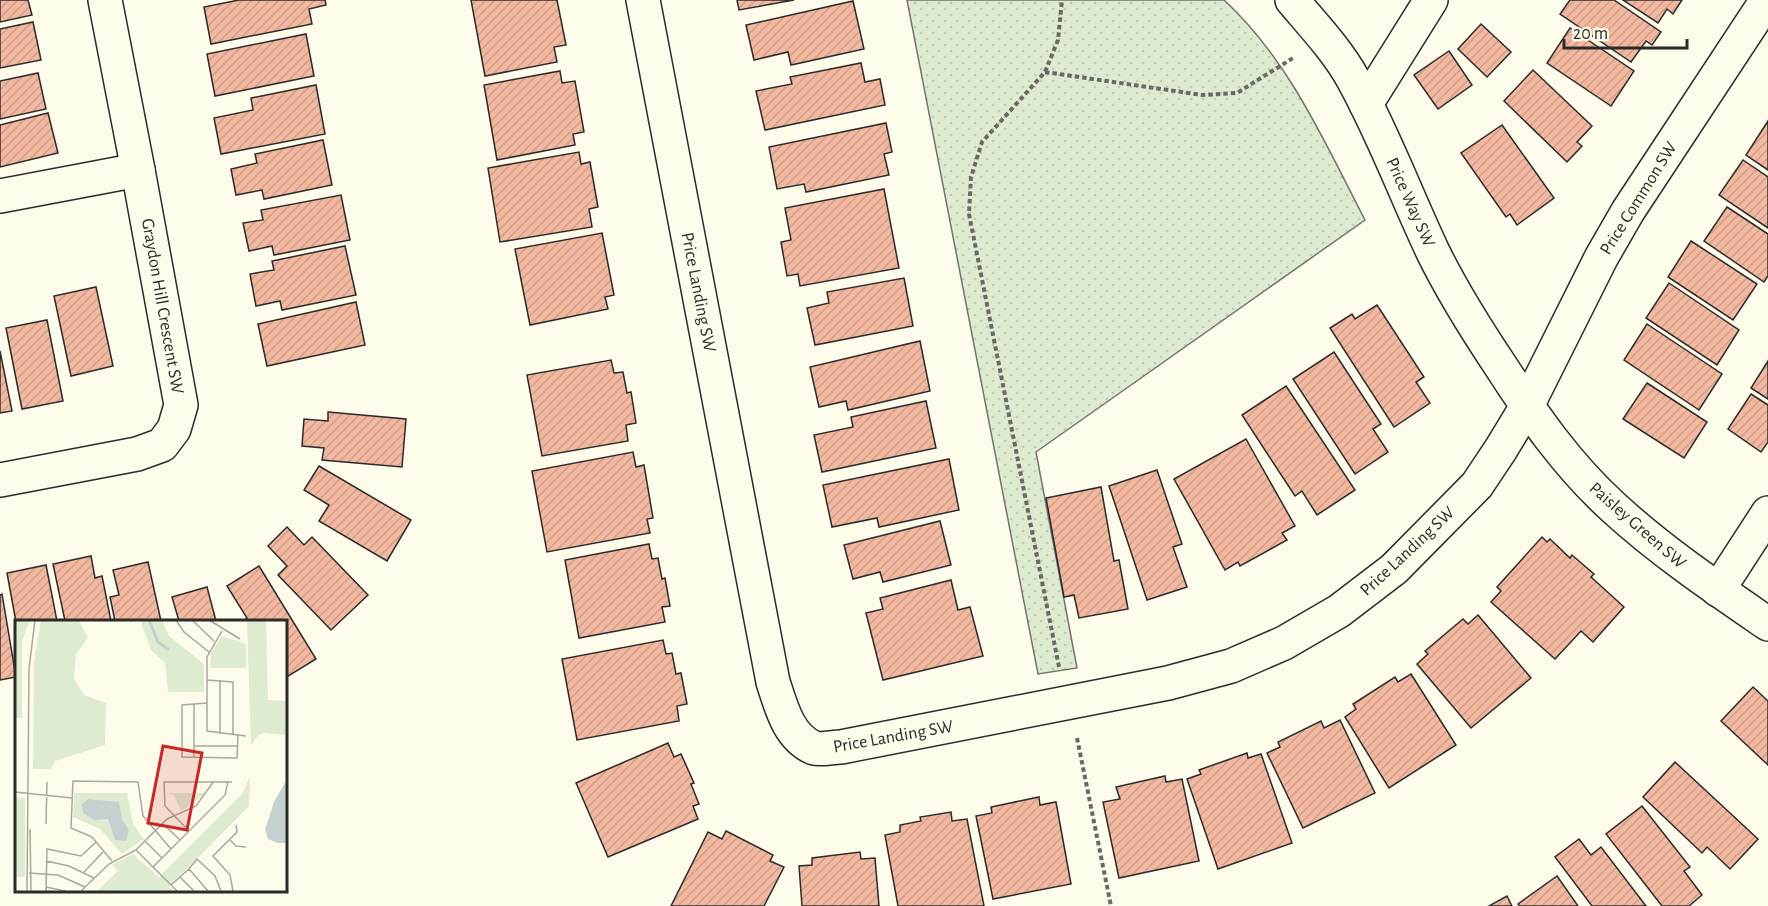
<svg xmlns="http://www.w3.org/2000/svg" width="1768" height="906" font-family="'Alegreya Sans',sans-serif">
<defs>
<pattern id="green-dots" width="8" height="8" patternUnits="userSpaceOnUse" patternTransform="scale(1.5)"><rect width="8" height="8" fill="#deebd1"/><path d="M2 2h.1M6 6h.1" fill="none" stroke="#bfcab4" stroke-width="1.8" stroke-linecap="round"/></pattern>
<pattern id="building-hatch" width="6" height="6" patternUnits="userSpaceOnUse" patternTransform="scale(1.5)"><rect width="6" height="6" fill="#f2b8a0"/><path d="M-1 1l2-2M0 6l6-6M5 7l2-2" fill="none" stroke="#d09e8a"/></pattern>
</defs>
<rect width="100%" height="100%" fill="#fdfbea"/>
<!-- green -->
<path fill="url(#green-dots)" stroke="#74746e" stroke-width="1.5" d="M 907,0 L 1224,0 C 1289,60 1325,143 1365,220 L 1036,452 L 1077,668 L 1038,674 Z"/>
<!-- building -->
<g fill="url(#building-hatch)" stroke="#2b2b2b" stroke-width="1.5">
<polygon points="0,0 28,0 32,15 0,22"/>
<polygon points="239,0 325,0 326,5 309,9 312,24 211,44 204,7"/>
<polygon points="471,0 557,0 566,45 554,47 557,62 485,76"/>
<polygon points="737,0 794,0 739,10"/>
<polygon points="1570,0 1614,0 1661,32 1652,45 1646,41 1631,62 1560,14"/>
<polygon points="1623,0 1682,0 1673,14 1667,9 1658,23"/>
<polygon points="853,1 864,49 791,65 788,52 754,60 746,25"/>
<polygon points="33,22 41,60 0,68 0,29"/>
<polygon points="1481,24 1511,52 1487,77 1458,49"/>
<polygon points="1570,28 1634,71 1611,106 1547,63"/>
<polygon points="306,34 314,76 215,96 207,54"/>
<polygon points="1449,51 1472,85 1438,109 1414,75"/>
<polygon points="861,63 865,82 880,79 885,105 765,130 756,91 792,84 790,77"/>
<polygon points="1533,70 1592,126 1577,142 1582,146 1567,162 1504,101"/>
<polygon points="560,71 562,83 575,81 584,132 573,134 575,145 497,160 484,85"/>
<polygon points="38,73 46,109 0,119 0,81"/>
<polygon points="316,85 325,134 221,154 214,118 253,110 251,98"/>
<polygon points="48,113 58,153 0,167 0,125"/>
<polygon points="1768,121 1768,170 1746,155"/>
<polygon points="886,123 892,152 884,154 889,175 806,192 804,184 777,189 769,147"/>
<polygon points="1502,125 1554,198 1517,225 1510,214 1506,217 1461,153"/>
<polygon points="323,140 332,185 264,199 262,190 236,195 231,169 257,163 255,154"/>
<polygon points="579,152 581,164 590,162 598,207 589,209 592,227 500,242 488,168"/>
<polygon points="1743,160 1768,177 1768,228 1719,195"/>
<polygon points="884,189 899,268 800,286 798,274 787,276 781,242 791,240 785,208"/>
<polygon points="341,195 350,240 274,255 272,246 249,251 243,223 263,220 261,210"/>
<polygon points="1727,207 1768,234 1768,276 1764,282 1704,241"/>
<polygon points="602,233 614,295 605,297 608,309 530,325 515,249"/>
<polygon points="1691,241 1757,284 1733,320 1668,277"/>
<polygon points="345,246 356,295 282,310 280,301 256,306 250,274 274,270 272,261"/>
<polygon points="904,278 913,326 815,345 807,308 829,303 827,292"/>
<polygon points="1669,283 1739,330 1717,365 1646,318"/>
<polygon points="96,287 113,366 71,376 54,296"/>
<polygon points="356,302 365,345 267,366 258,324"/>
<polygon points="1377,305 1424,377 1416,382 1430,403 1394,427 1330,328 1352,314 1355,319"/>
<polygon points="47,320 63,401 22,409 6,328"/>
<polygon points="1647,324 1722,374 1699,410 1624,360"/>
<polygon points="920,341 930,391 848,410 846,401 819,407 810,367"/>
<polygon points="0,351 12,411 0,413"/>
<polygon points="1334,352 1381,424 1373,429 1388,452 1355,474 1293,379"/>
<polygon points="611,360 614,373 623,372 627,393 631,392 636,423 626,425 628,441 542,456 527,375"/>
<polygon points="1768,361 1768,399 1751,388"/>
<polygon points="1647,383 1707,422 1684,458 1623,419"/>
<polygon points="1286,386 1355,490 1317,515 1302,491 1295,496 1242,415"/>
<polygon points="1751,394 1768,405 1768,442 1761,452 1728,429"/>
<polygon points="926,401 936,448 822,472 814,435 853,427 851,417"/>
<polygon points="328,412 406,419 402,467 322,460 324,448 302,446 304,419 328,421"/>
<polygon points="1246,439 1295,526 1282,533 1287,540 1240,566 1238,562 1225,570 1174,479"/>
<polygon points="633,452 636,467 644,465 653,518 647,519 650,533 547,552 532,471"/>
<polygon points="949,459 959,510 879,527 877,518 832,527 823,485"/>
<polygon points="319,466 411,520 387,561 319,521 329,505 304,490"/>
<polygon points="1157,470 1182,544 1173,547 1187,587 1147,600 1109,486"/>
<polygon points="1101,487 1114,561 1119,560 1128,609 1079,618 1074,595 1064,597 1046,498"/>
<polygon points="940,521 951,565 883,582 880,572 853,579 844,545"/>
<polygon points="287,527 304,545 312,537 368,595 331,630 278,575 287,566 268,546"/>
<polygon points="1542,537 1547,542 1550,539 1570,558 1572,555 1594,574 1591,577 1624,607 1593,642 1581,631 1555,659 1491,602 1501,591 1497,587"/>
<polygon points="649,544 652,559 658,558 662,579 665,578 670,606 662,607 665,622 579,638 565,560"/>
<polygon points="91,556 95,578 102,576 111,621 65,621 53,564"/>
<polygon points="148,562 161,621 115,621 110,597 119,595 113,570"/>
<polygon points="46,565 57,621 16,622 7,573"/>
<polygon points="259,566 316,659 285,678 285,621 243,621 247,618 227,586"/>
<polygon points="951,580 958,610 970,607 983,656 883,680 866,613 883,609 880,598"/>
<polygon points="207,587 216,621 179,621 172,597"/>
<polygon points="2,594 16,677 0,680 0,595"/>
<polygon points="1478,615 1531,678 1471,728 1417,664 1428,654 1425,651 1463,619 1468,624"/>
<polygon points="663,640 666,654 672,653 676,674 681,673 687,704 677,706 679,721 577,740 562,659"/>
<polygon points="1411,674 1456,745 1389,788 1345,717 1356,709 1353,704 1395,677 1398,682"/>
<polygon points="1753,687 1768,701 1768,765 1721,721"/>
<polygon points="1340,720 1375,793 1303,828 1267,753 1280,747 1278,742 1321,721 1324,728"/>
<polygon points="668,743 674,757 681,754 694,783 691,784 699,804 693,806 698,819 608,857 576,783"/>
<polygon points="1247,753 1248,758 1261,754 1292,843 1218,869 1187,779 1201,774 1199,770"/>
<polygon points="1675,762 1758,839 1730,869 1707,847 1702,853 1643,797"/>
<polygon points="1165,776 1166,782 1182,779 1199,861 1119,878 1103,802 1120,799 1116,787"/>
<polygon points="1039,797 1040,805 1056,802 1071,884 993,899 976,816 992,813 991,807"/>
<polygon points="1642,806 1690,867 1684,871 1702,895 1689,906 1662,906 1606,834"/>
<polygon points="951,812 952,821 967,819 984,906 898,906 885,835 900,832 900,825 921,821 920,817"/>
<polygon points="726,831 773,855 770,861 784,867 764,906 671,906 708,832 722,839"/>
<polygon points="1579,839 1591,855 1601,847 1646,906 1592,906 1555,857"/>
<polygon points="860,852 861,859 875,858 879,906 802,906 799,866 812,865 812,858"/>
<polygon points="1557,876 1578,906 1520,906 1518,904"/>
<polygon points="1507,896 1512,906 1489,906"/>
</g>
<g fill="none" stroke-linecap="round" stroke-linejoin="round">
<!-- minor casing -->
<g stroke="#2b2b2b" stroke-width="36">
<g id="minor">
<path d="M 643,0 L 773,682 C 781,706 788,737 814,748 C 821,750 833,747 841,747 L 1168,683 L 1231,666 L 1284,643 L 1339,611 L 1394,569 L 1477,485 L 1501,449 L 1527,406 L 1601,258 L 1628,211 L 1767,0"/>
<path d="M 1292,0 C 1313,25 1337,50 1353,79 C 1384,135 1406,195 1433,252 C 1452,291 1476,329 1500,365 C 1533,416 1567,465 1613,507 C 1661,551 1714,587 1768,624"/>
<polyline points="1366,104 1431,0"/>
<polyline points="0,196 138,170"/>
<polyline points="0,480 137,454 162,445 174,429 181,405 138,170 105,0"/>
<polyline points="1718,590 1768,513"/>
</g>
</g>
<!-- path -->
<g stroke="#6a6964" stroke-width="4" stroke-dasharray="4.5 3" stroke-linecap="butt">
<polyline points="1045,72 1202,95 1237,93 1293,58"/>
<polyline points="1059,667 969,214 971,177 982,142 1045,72 1058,40 1062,0"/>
<polyline points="1077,738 1111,906"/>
</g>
<!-- minor -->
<use href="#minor" stroke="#fdfbea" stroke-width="33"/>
</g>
<g text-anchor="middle" stroke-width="4.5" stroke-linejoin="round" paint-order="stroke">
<!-- street labels -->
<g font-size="18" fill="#2b2b2b" stroke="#fdfbea">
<text transform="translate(1638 198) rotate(-58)" y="6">Price Common SW</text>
<text transform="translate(1411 202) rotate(66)" y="6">Price Way SW</text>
<text transform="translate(699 292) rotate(79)" y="6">Price Landing SW</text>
<text transform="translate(163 306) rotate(80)" y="6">Graydon Hill Crescent SW</text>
<text transform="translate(1638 525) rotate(41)" y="6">Paisley Green SW</text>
<text transform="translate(1407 551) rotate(-43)" y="6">Price Landing SW</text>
<text transform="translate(893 736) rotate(-10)" y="6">Price Landing SW</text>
</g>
</g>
<!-- overview -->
<g transform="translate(15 620)">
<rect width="272" height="272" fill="#fdfbea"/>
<path d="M 125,0 L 147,0 L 154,16 L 189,44 L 189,72 L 153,72 L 150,43 L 136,30 ZM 207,16 L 231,24 L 231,48 L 195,48 L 196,33 ZM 235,157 L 234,186 L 154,267 L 158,271 L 82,271 L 103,251 L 97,245 L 118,234 L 144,257 L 227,174 ZM 59,173 L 112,173 L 118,204 L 129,219 L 107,234 L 85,209 L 58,197 ZM 149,173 L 192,173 L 166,191 L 159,175 ZM 0,177 L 10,178 L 10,257 L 0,257 Z" fill="#deebd1"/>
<path d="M 0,0 L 15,0 L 7,21 L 7,98 L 0,98 ZM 232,0 L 251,0 L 253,80 L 272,81 L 271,115 L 250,113 L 243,115 L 236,125 Z" fill="#deebd1"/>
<path d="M 64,0 L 73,18 L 61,34 L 59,59 L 69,75 L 91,83 L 90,125 L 40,141 L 36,149 L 18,149 L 19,40 L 26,1 Z" fill="#deebd1"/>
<path d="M 271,161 L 271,223 L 263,223 L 253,219 L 250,210 L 259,182 ZM 73,179 L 104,182 L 107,199 L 114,210 L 111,221 L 100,220 L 93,199 L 79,200 L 68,193 L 67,184 Z" fill="#c7d0d0"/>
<path fill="none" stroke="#c7d0d0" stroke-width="3" d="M 134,0 L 143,22 L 154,30"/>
<path fill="none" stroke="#a9a89e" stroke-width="1.5" d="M 161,0 L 169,12 L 194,32M 177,0 L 199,21M 194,0 L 225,19M 207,11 L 192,37 L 192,111 L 231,116M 192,60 L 218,62 L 218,114M 205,60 L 205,114M 192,83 L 167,85 L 167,137 L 222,138 L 223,114M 179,126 L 222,126M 179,138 L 179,84M 0,172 L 57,178M 147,203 L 165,220M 31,204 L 32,162M 15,209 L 16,271M 174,211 L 150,186 L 149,162 L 217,162M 215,220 L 221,226 L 231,227M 130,221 L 147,238M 121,230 L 162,271M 31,241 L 54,246 L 79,258M 97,241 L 77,217 L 56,208 L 58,161 L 123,162 L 128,196 L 156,229M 138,247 L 210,175 L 213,161M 174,249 L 182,239 L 200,256 L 206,271M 69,252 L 88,232M 14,253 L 43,255 L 70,267M 165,257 L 179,271M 156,265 L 174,249 L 193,271M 31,267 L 50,271M 12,271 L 14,49 L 20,0M 31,271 L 32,229 L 66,236 L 81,222M 66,271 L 94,244 L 121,230 L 152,199 L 181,186 L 199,161M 218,271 L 215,255 L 198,236 L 222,212 L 221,205"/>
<path fill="#c62828" fill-opacity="0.15" stroke="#c62828" stroke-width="3" d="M 148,126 L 187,133 L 172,210 L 133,203 Z"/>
<rect width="272" height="272" fill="none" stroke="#2b2b2b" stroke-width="3"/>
</g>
<!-- scale -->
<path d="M1564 39v9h123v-9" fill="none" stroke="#2b2b2b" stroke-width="3"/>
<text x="1573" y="39" font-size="18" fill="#2b2b2b" stroke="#fdfbea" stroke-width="4.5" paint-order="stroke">20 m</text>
</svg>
